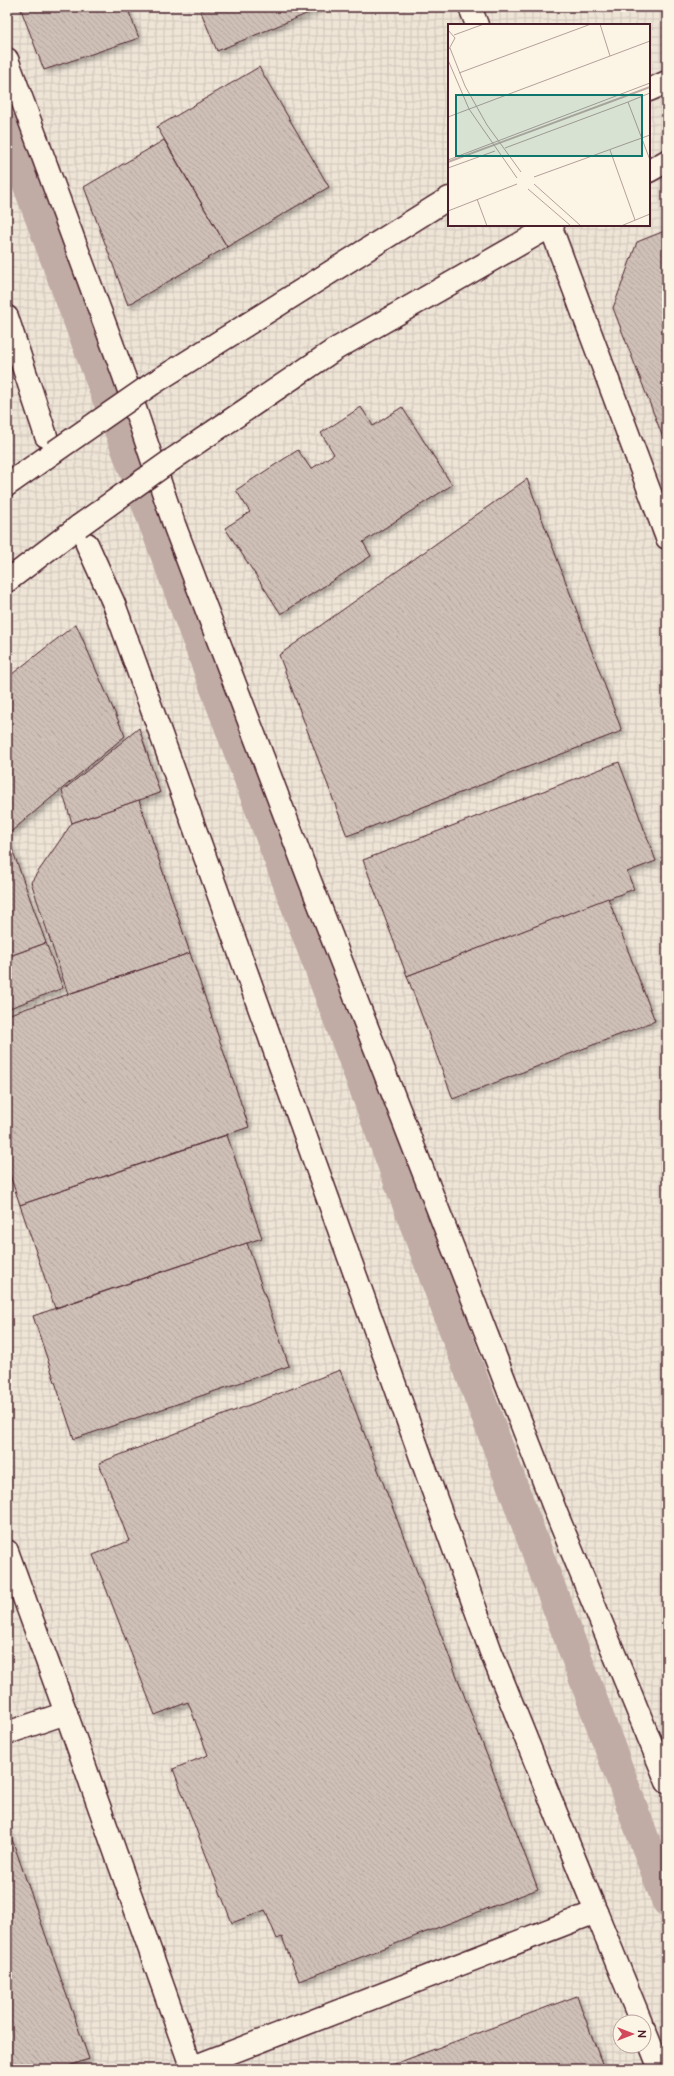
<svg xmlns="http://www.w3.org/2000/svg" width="674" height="2076" font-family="'Architects Daughter',sans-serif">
<defs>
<pattern id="industrial-grid" width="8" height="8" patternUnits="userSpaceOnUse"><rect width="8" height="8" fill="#eee5d7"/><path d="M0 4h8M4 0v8" fill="none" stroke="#cec4b9"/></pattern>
<pattern id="building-back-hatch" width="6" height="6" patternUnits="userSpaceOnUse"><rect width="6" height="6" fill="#cfc0b7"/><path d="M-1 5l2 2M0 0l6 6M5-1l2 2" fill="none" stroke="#b3a59e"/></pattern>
<filter id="shadow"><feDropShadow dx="3.5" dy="3.5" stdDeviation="2" flood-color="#0004"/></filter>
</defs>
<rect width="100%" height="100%" fill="#fcf5e5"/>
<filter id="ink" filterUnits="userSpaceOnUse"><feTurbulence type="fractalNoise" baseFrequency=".025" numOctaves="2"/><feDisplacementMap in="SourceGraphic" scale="8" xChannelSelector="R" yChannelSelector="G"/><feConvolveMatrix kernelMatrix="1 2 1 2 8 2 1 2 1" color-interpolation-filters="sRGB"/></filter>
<g filter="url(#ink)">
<!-- industrial -->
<path fill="url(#industrial-grid)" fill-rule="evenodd" d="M 7,7 L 667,7 L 667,2069 L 7,2069 ZM 449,25 L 649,25 L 649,225 L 449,225 ZM 620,2022 L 644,2022 L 644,2046 L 620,2046 Z"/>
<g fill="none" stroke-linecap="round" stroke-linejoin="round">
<!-- canal -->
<polyline stroke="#c0aca5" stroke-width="31" points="7,128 667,1901"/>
</g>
<!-- building -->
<g fill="url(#building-back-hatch)" stroke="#4a1f2b" filter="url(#shadow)">
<polygon points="20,7 127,7 139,38 44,70"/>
<polygon points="199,7 323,7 217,51"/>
<polygon points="259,67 329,187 227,247 157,127"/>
<polygon points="164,140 227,247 128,305 84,187"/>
<polygon points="667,230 667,448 613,308 637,242"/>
<polygon points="361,407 373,426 402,407 452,485 363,542 371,556 281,614 225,528 250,512 236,490 298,450 311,469 334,454 321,433"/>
<polygon points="527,479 622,731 347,836 279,655"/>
<polygon points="76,624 125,736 7,835 7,678"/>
<polygon points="139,728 160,793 72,823 62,791"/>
<polygon points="619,762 656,861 627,872 634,889 407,976 363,860"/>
<polygon points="139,800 190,953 68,994 31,882 72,823"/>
<polygon points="7,835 46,943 7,957"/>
<polygon points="608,898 655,1021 453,1099 407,976"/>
<polygon points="46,943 63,988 7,1009 7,957"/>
<polygon points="190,953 249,1127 20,1205 7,1166 7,1015"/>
<polygon points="227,1135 262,1238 55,1308 20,1205"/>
<polygon points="247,1243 289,1366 74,1439 33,1316"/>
<polygon points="340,1370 538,1889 299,1981 282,1937 277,1939 265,1910 232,1923 173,1769 208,1755 188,1702 155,1715 93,1555 129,1541 99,1463"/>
<polygon points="7,1825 89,2059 60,2069 7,2069"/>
<polygon points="577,1996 604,2069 381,2069"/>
</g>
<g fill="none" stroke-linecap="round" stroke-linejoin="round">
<!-- minor casing -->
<g stroke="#4a1f2b" stroke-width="25">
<g id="minor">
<polyline points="470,7 477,25"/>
<polyline points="7,59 124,376 175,527 308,876 557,1515 667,1782"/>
<polyline points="649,90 667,82"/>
<polyline points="649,171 667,161"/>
<polyline points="550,225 667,538"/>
<polyline points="7,317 46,436"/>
<polyline points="152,384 449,198"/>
<polyline points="173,459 334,350 553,225"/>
<polyline points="7,485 54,452"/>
<polyline points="87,544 114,604 491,1652 596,1912 188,2069"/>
<polyline points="7,581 79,526"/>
<polyline points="7,1551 66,1713 192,2069"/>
<polyline points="7,1733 66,1713"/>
<polyline points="596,1912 641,2022"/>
<polyline points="644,2029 660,2069"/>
</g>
</g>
<!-- minor -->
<use href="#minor" stroke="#fcf5e5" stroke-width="22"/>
<!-- minor-bridge casing -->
<g stroke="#4a1f2b" stroke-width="25" stroke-linecap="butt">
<g id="minor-bridge">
<polyline points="54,452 152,384"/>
<polyline points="79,526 173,459"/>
</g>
</g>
<!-- minor-bridge -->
<use href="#minor-bridge" stroke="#fcf5e5" stroke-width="22"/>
</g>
</g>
<!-- overview -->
<g transform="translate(448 24)">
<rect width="202" height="202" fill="#fcf5e5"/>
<path fill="none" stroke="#c0aca5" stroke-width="2" d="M 0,138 L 202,63"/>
<path fill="none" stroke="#b59f9b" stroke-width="1" d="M 152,0 L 162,32M 0,6 L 7,14 L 1,25M 6,11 L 36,0M 2,24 L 17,62 L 39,101 L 73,148M 0,36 L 21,85 L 69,154M 11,49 L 143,0M 180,78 L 202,69M 0,93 L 202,17M 57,124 L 180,78 L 202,136M 162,126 L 187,196M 0,136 L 202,59M 0,144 L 47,127M 86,153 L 202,111M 86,160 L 133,202M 80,165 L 123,202M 29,175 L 39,202M 0,187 L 69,160M 173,202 L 202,190"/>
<path fill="#0f766e" fill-opacity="0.15" stroke="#0f766e" stroke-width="2" d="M 8,71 L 194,71 L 194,132 L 8,132 Z"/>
<rect width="202" height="202" fill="none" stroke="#4a1f2b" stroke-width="2"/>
</g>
<!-- margin -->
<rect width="674" height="2076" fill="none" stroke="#fcf5e5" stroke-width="24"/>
<rect x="12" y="12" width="650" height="2052" fill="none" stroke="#4a1f2b" stroke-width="1.5" filter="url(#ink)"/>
<!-- north arrow -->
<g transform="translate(632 2034) rotate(90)"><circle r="19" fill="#fcf5e5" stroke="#b59f9b"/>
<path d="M0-3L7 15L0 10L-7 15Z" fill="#d1495b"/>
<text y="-6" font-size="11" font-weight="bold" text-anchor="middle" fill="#4a1f2b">N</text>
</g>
</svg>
